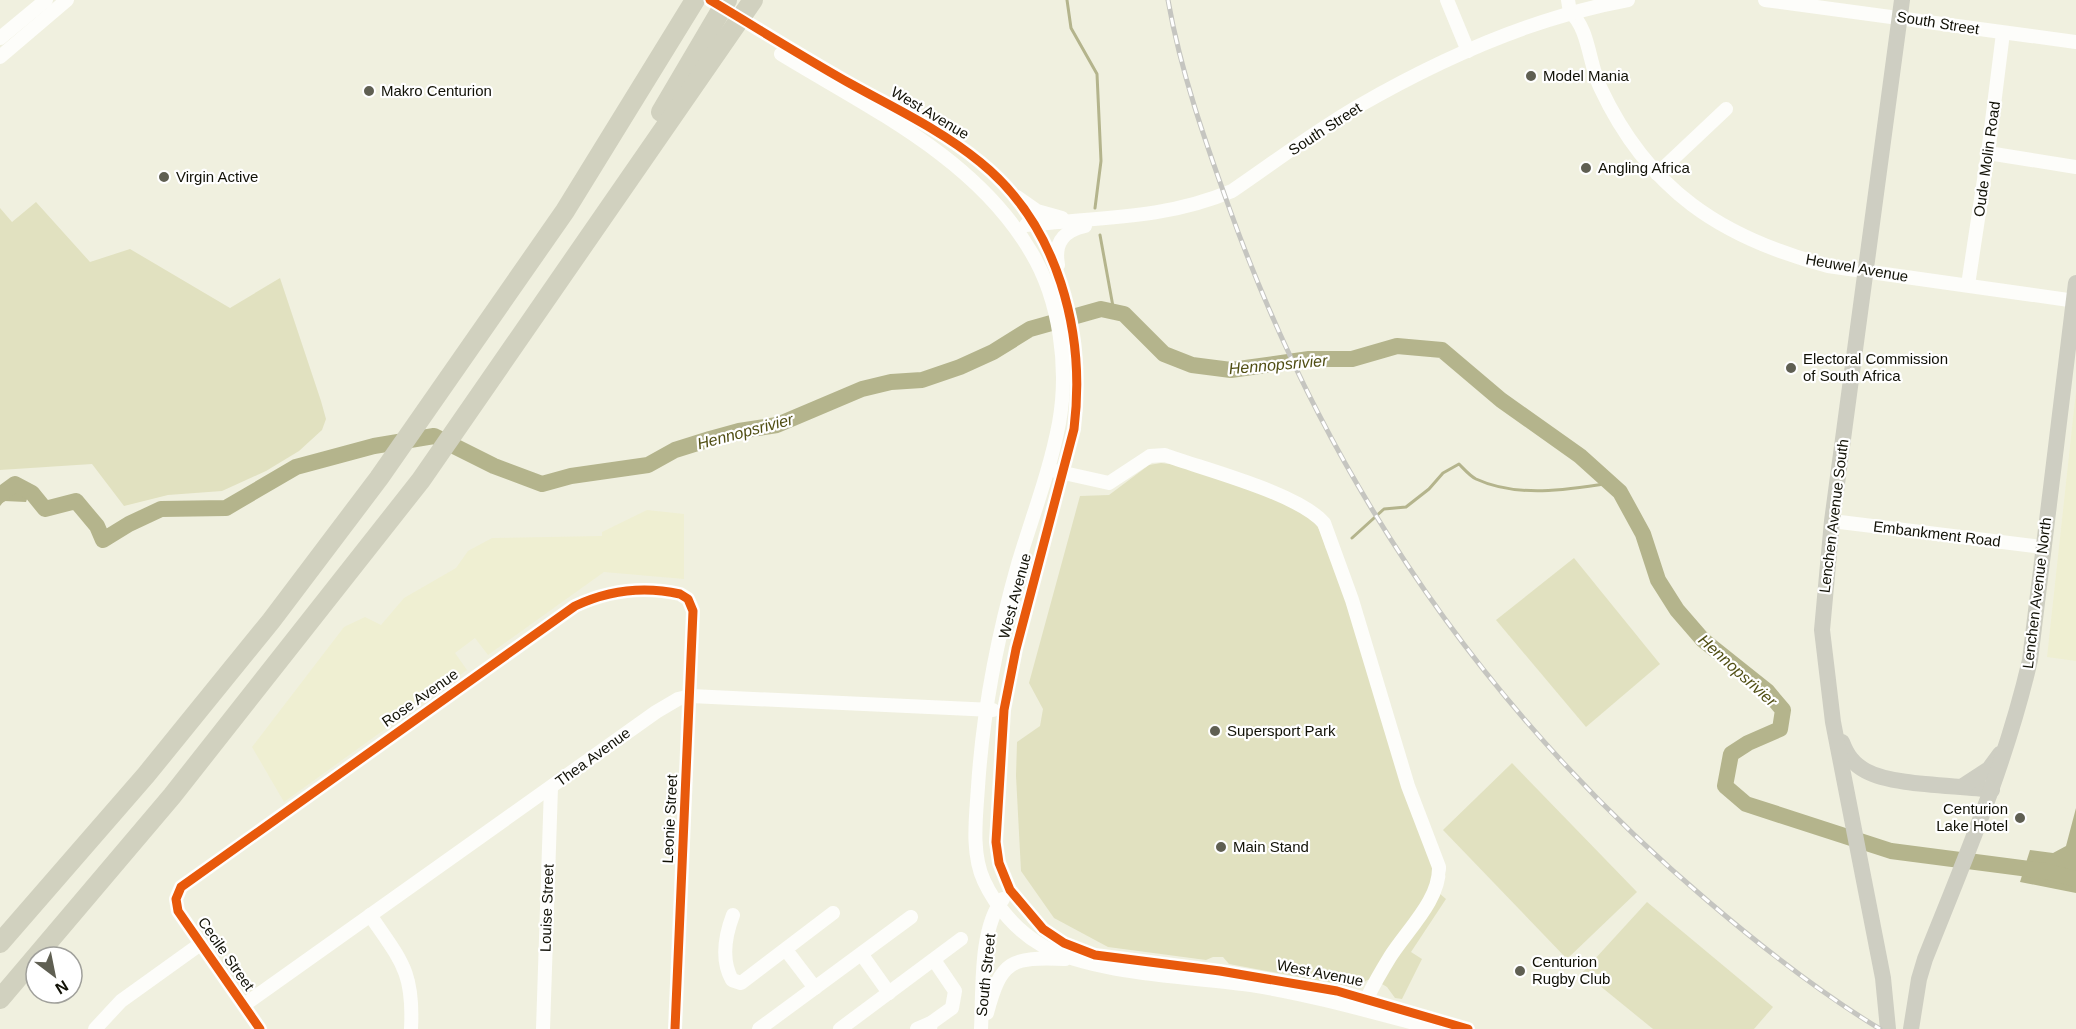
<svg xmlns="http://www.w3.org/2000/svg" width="2076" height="1029" font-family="Helvetica,sans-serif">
<rect width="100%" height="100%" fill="#f0f0df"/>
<!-- built -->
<g fill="#efefd2">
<polygon points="2076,391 2076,661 2047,657"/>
<polygon points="647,510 684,514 684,579 604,572 488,655 475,638 455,653 467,670 284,802 252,747 344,627 365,617 381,625 404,598 456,568 468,551 492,538 602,536 602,532"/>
</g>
<!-- green -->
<g fill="#e1e1c0">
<polygon points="36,202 90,262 130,249 230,308 280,278 321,401 326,419 322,430 299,451 266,471 222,491 168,495 124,506 92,464 0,470 0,208 12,222"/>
<path d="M 1161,463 L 1177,465 C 1215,478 1282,494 1312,520 C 1320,527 1323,539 1326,549 L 1338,546 L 1413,783 L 1443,860 L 1446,874 L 1439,893 L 1446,899 L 1411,952 L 1422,959 L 1402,999 L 1395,998 L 1387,987 L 1372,978 L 1353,987 L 1229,964 L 1223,957 L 1213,957 L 1206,960 L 1108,947 L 1054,918 L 1021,871 L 1016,776 L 1017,742 L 1040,726 L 1043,709 L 1029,683 L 1080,496 L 1109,495 L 1149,465 Z"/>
<polygon points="1574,558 1660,664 1586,727 1496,620"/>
<polygon points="1512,763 1637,892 1567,959 1443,830"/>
<polygon points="1647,902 1773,1007 1754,1029 1653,1029 1583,972"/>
</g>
<!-- water -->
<g fill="#b4b48c">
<polygon points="14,478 31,488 26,502 4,501 0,506 0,491"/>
<polygon points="2076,808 2076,893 2020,882 2030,850 2053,853 2066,846"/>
</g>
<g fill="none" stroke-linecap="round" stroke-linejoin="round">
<!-- stream -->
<g stroke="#b4b48c" stroke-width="3">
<polyline points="1067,0 1071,28 1097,74 1101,161 1095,208"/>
<polyline points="1100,235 1114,312"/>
<path d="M 1352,538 L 1384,509 L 1406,507 L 1429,489 L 1443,473 L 1459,464 C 1464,469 1470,476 1476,479 C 1517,498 1567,490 1610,483"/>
</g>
<!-- river -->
<polyline stroke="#b4b48c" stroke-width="16" points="0,495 15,484 32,493 45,509 76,501 97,526 103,540 129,524 161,509 226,508 296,467 374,446 434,436 494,466 542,484 571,476 648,465 675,450 710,439 739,431 777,425 862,389 891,382 922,380 960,367 993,352 1030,329 1101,309 1124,314 1164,354 1192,365 1231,370 1309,359 1352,359 1397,346 1442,350 1501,400 1580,456 1620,492 1643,534 1658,580 1677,610 1703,640 1767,691 1783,710 1780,729 1748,743 1731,754 1725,786 1746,804 1891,851 2045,871 2076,879"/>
<!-- minor -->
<g stroke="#fdfdfa" stroke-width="14">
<path d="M 710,0 C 757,28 803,57 851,84 C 894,108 941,130 980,162 C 1058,225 1086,332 1074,429 L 1016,649 L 1004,710 L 996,842 L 999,863 L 1010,890 L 1043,929 L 1064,943 L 1095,955 L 1220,971 L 1337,991 L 1468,1029"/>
<polyline points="1447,0 1468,51"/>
<path d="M 1568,0 L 1570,12 C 1589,28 1589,64 1600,87 C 1648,190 1721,238 1828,266 L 2076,301"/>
<polyline points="1765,0 2076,42"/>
<polyline points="0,38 46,0"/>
<path d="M 781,54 C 871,109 976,158 1031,252 C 1060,300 1069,368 1059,423 C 1050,471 1032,517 1018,564 C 997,638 983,710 978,787 C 976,817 971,853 984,881 C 996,907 1018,932 1043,946 C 1091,974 1194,977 1251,985 C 1314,995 1375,1013 1437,1029"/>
<polyline points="0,57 67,0"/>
<polyline points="1988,153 2076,167"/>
<polyline points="1657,174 1726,109"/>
<polyline points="1017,197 1037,211 1062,218"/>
<path d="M 1026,225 C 1098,217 1163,220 1232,191 C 1273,163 1314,132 1357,107 C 1440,59 1534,17 1628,0"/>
<path d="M 1058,265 C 1054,243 1063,231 1085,226"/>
<polyline points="1968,285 1988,153 2003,33"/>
<path d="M 1055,471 L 1109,483 L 1150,456 L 1165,455 C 1206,470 1298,493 1324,523 L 1352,600 L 1408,786 L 1439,867 C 1440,900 1407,930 1390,957 C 1382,970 1374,984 1367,998"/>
<polyline points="1832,521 2042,547"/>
<path d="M 370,915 C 401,961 414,971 411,1029"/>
<path d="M 733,915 C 725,936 721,960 732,980 L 741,983 L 833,913"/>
<polyline points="786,950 815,988"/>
<polyline points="862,955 889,993"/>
<polyline points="244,1005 656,712 678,699 691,696 993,710"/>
<path d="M 987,1013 C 1001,960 1011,957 1065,959"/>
<polyline points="95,1029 121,1001 199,945"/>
<path d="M 260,1029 L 178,911 L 176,899 L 181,887 L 575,606 C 609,590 644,586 680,594 L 688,599 L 693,611 L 675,1029"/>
<polyline points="543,1029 551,787"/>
<polyline points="759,1029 911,917"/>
<polyline points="840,1029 961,939"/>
<polyline points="917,1029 931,1023"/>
<polyline points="930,1029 931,1023 952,1008 955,991 934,960"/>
<path d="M 981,1029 C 983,992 979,928 1003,899"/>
</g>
<!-- major -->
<g stroke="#cecec2" stroke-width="16">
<path d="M 1842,742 C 1847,755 1853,764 1866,771 C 1893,786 1958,785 1992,790"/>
<polyline points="1963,786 1989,769 2000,754"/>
<polyline points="1888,1029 1883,978 1833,722 1822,630 1832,521 1902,0"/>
<path d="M 1911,1029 L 1919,979 L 1925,959 C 1964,861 2006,764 2030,660 L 2076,283"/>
</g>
<!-- highway -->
<g stroke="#d1d1bf" stroke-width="20">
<polyline points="661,112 727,0"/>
<polyline points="0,943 146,775 271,621 379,478 565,211 695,0"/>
<polyline points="0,999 172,796 421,480 753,0"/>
</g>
<!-- rail casing -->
<g stroke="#c5c5c0" stroke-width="5">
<path id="rail" d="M 1168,0 C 1181,73 1205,141 1230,210 C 1328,483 1488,715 1709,902 C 1763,948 1819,992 1880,1029"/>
</g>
<!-- rail -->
<use href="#rail" stroke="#fff" stroke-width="3" stroke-dasharray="9" stroke-linecap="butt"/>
<!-- cycleway casing -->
<g stroke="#fff" stroke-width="13">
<g id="cycleway">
<path d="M 710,0 C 757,28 803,57 851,84 C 894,108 941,130 980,162 C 1058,225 1086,332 1074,429 L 1016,649 L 1004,710 L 996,842 L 999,863 L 1010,890 L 1043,929 L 1064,943 L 1095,955 L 1220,971 L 1337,991 L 1468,1029"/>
<path d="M 260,1029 L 178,911 L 176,899 L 181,887 L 575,606 C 609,590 644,586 680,594 L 688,599 L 693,611 L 675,1029"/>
</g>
</g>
<!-- cycleway -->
<use href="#cycleway" stroke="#e8590c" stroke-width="9"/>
</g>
<!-- markers -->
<g fill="#5f5f52" stroke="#fff" stroke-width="2">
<circle cx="1531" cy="76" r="6"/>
<circle cx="369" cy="91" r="6"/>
<circle cx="1586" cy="168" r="6"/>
<circle cx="164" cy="177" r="6"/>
<circle cx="1791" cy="368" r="6"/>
<circle cx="1215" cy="731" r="6"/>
<circle cx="2020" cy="818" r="6"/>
<circle cx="1221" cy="847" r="6"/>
<circle cx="1520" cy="971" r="6"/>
</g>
<g text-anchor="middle" stroke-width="4.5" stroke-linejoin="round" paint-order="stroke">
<!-- street labels -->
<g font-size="15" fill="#111106" stroke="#fff">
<text transform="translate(1938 23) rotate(9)" y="5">South Street</text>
<text transform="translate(930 113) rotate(31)" y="5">West Avenue</text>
<text transform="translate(1325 129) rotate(-33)" y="5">South Street</text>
<text transform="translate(1987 159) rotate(-82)" y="5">Oude Molin Road</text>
<text transform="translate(1857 268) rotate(10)" y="5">Heuwel Avenue</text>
<text transform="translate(1834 516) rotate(-83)" y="5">Lenchen Avenue South</text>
<text transform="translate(1937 534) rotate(7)" y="5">Embankment Road</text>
<text transform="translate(2037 593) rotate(-83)" y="5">Lenchen Avenue North</text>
<text transform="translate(1015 596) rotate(-75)" y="5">West Avenue</text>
<text transform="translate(420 698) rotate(-35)" y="5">Rose Avenue</text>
<text transform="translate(593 757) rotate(-36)" y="5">Thea Avenue</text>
<text transform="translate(670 819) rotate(-87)" y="5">Leonie Street</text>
<text transform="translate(547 908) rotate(-88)" y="5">Louise Street</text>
<text transform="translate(226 954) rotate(55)" y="5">Cecile Street</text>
<text transform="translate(1320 973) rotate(11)" y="5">West Avenue</text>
<text transform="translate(986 975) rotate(-84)" y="5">South Street</text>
</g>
<!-- poi labels -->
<g font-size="15" fill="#111106" stroke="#fff" text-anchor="start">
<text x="1543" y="81">Model Mania</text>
<text x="381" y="96">Makro Centurion</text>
<text x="1598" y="173">Angling Africa</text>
<text x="176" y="182">Virgin Active</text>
<text x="1803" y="364">Electoral Commission<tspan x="1803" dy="17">of South Africa</tspan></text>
<text x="1227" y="736">Supersport Park</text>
<text x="2008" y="814" text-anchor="end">Centurion<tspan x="2008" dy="17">Lake Hotel</tspan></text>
<text x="1233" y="852">Main Stand</text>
<text x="1532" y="967">Centurion<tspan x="1532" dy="17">Rugby Club</tspan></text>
</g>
<!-- water labels -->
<g font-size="16" font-style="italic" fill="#504e13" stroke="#fff">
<text transform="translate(1278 364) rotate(-5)" y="6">Hennopsrivier</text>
<text transform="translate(745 431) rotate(-15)" y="6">Hennopsrivier</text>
<text transform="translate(1738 670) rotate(42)" y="6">Hennopsrivier</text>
</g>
</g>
<!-- north arrow -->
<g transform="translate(54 975) rotate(148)"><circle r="28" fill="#ffffff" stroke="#a0a09b" stroke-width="1.5"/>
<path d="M0-4.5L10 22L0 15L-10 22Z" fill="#5f5f52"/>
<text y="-9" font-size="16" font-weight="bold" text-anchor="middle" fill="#111106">N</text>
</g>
</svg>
